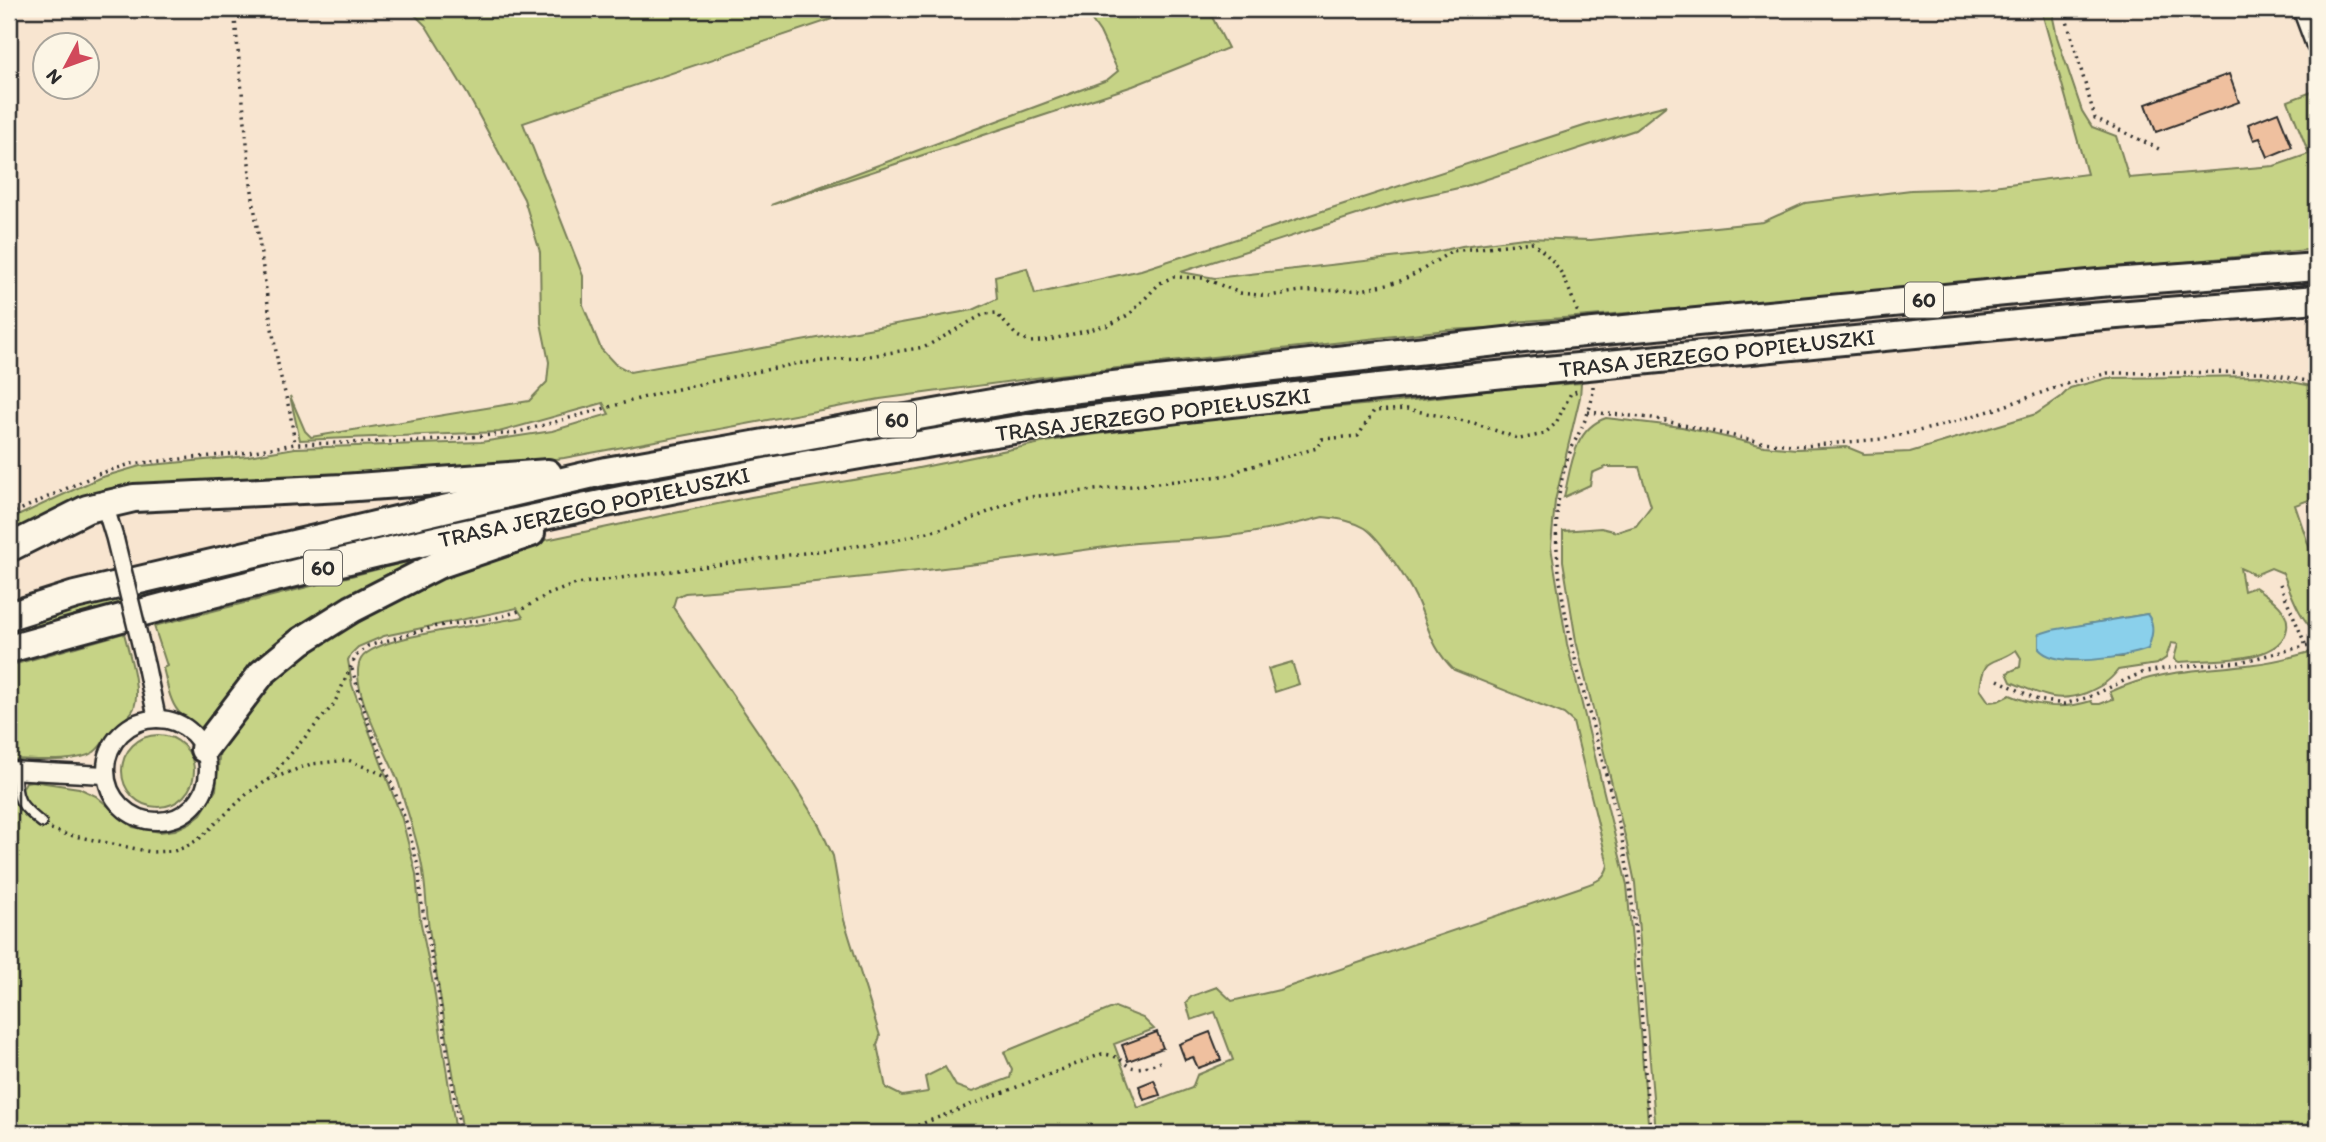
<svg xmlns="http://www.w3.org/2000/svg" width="2326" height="1142" font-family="Itim,sans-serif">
<rect width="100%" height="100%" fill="#f8e5d0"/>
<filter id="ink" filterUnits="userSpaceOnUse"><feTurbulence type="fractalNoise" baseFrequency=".0143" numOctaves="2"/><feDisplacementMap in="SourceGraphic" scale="14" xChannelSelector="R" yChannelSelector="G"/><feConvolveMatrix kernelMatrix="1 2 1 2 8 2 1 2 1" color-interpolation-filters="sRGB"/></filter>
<g filter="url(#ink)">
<!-- green -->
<g fill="#c6d386" stroke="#787f58" stroke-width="2" fill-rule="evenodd">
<polygon points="409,9 862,9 523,123 583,276 583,305 601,349 615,364 630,372 973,310 997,299 995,276 1027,268 1035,294 1141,270 1587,125 1667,105 1635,130 1463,187 1400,201 1181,272 1215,278 1426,254 1462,246 1524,238 1591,240 1763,222 1805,203 1911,190 1977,188 2087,174 2041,9 2056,9 2053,18 2057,37 2082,111 2092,127 2116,136 2129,178 2274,166 2309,154 2288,101 2317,90 2317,249 1816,298 1514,322 1509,327 1447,330 1057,375 880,399 564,458 502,466 130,488 9,540 9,520 99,478 140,466 248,456 295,448 481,442 552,431 609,414 603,403 499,432 300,440 290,396 305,431 311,437 529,401 547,382 549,362 541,323 540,252 524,199 468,95 426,26"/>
<polygon points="1084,9 1208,9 1228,48 1133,86 771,205 1107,80 1118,71 1100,32"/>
<path d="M 2262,376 L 2317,387 L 2317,497 L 2295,505 L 2317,570 L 2317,633 C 2299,619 2291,593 2283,573 L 2271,568 L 2255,575 L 2240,568 L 2244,591 L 2255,587 C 2269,597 2290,609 2287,628 C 2282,665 2207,659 2179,662 L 2174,659 L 2178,644 L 2171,643 L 2166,658 L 2157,664 L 2118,670 C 2109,682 2100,687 2086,693 C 2056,704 2040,694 2011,682 L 2007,673 L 2020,667 L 2021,658 L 2016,650 C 1993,667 1984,653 1980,689 L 1989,702 L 1998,701 L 2010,695 C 2038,707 2062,710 2091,701 L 2093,704 L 2100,704 L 2113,699 L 2110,692 C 2161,669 2201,671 2254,664 C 2276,662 2296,656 2317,650 L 2317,1133 L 1656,1133 L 1635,883 L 1626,840 L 1576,641 L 1563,561 L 1563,531 L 1601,528 L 1617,532 L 1636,526 L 1651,506 L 1639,467 L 1606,467 L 1592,473 L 1590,485 L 1564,497 C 1571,468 1573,429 1606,418 L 1682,427 L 1764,446 L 1796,449 L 1847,447 L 1864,454 L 1910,452 L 2036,414 L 2061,397 L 2070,388 L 2108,378 ZM 2147,614 L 2122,657 L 2057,658 L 2039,635 L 2087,624 Z"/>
<path d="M 1581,383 L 1580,397 L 1555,501 L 1551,547 L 1567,644 L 1627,885 L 1649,1133 L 463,1133 C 452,1065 440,997 429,929 C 426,908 426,886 422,866 C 417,838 407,811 399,784 C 390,757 346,685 361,659 C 375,635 492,624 523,617 L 517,608 L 384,636 L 358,647 L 351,654 L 348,660 L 352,685 L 402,819 L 416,874 L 420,919 L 434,989 L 456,1133 L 9,1133 L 9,785 L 18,807 L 39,826 L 44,820 L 25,803 L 20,792 L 26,782 L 32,781 L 79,788 L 96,796 L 133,827 L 160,832 L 175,830 L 190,823 L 201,814 L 216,790 L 220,747 L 277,676 L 311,648 L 345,625 L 428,582 L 541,541 L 751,497 L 889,474 L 1066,438 L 1246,415 L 1397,402 L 1511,388 ZM 1323,517 C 1338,519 1351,520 1365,528 C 1380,538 1408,581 1416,598 C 1430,628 1429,645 1454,670 L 1564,714 L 1573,722 L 1608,865 C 1605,879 1596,882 1584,886 L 1279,990 L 1232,1001 L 1217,987 L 1192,996 L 1186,1002 L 1191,1020 L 1215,1012 L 1233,1060 L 1197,1075 L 1192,1088 L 1138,1108 L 1114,1044 L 1154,1029 L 1143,1018 L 1115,1007 L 1004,1052 L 1012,1070 L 1010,1078 L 972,1092 L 956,1086 L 945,1067 L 925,1077 L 928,1092 L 902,1096 L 886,1088 L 877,1045 L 880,1036 L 844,920 L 833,856 L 819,825 L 791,780 L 684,624 L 673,607 L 676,597 L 685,593 C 828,583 971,566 1113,546 C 1151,540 1190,541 1229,536 C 1261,532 1292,525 1323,517 Z"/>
<polygon points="512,497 516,509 9,637 9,624"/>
<path d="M 406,562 L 408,570 L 205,733 C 197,724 185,720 178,711 C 169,700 167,682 163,668 L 167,666 L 154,626 Z"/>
<path d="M 124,633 C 129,653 141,689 134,708 C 130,718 118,723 111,731 C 105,738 102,746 94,752 C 76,764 31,759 9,759 L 9,666 Z"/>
<polygon points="1292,662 1299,684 1275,692 1268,669"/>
<circle cx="158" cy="771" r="36"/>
</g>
<!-- water -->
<path fill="#8ad0eb" stroke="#648e9e" stroke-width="2" d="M 2147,614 C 2156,625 2152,637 2148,649 C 2125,658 2056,669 2039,649 L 2039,634 L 2052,630 Z"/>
<!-- building -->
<g fill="#efc09f" stroke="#2b2b2b" stroke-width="2">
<polygon points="2229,74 2239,102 2156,132 2146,104"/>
<polygon points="2278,112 2292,147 2268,157 2260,138 2254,140 2248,124"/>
<polygon points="1157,1032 1163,1048 1128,1061 1122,1045"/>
<polygon points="1210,1032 1221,1060 1198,1068 1193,1057 1185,1060 1179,1044"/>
<polygon points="1154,1080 1160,1095 1144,1100 1139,1086"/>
</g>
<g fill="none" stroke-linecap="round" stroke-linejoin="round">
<!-- service casing -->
<g stroke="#2b2b2b" stroke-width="13">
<path id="service" d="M 16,770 C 15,800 20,805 42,823"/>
</g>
<!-- minor casing -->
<g stroke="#2b2b2b" stroke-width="21">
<g id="minor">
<polyline points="104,503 115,539"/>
<polyline points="146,666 157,719"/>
<circle cx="157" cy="770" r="51"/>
<polyline points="9,770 105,775"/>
</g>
</g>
<!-- tertiary casing -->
<g stroke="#2b2b2b" stroke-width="26">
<polyline id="tertiary" points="2304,9 2317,44"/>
</g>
<!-- primary casing -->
<g stroke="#2b2b2b" stroke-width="32">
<g id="primary">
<polyline points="9,548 87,509 134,498 343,488 548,473"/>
<polyline points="9,616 75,595 606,471 1060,391 1532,338"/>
<path d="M 9,649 C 350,552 697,477 1047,425 C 1093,418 1140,414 1187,408 C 1303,395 1420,382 1537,371"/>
<polyline points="204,749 262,673 301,641 352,609 438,565 531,533"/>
</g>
</g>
<!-- path -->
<g stroke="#2b2b2b" stroke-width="3.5" stroke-dasharray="2 5" stroke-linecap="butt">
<polyline points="234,9 251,184 268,304 279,370 290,412 295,444"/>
<polyline points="2069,9 2067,21 2095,118 2161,150"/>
<path d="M 1593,386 C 1593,414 1576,434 1567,460 C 1558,488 1555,521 1557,550 C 1564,646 1599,737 1620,830 C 1639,917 1640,1010 1647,1099 L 1652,1133"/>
<polyline points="1588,412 1652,418 1761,442 1804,446 1882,439 1936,427 1993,410 2063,385 2108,373 2262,372 2317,383"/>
<path d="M 9,515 L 98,474 L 131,464 L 242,453 L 295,444 L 426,441 L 515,433 L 660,393 L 727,378 L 794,364 L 863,357 L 925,347 L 984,314 L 996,313 L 1017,336 L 1030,342 L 1049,340 L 1109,325 L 1130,314 L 1160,283 L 1173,277 L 1203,278 L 1240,293 L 1269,296 L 1301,291 L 1362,290 L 1400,281 L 1417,273 L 1452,251 L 1532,242 C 1563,267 1564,277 1578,313"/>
<polyline points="2280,584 2306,646"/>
<polyline points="352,669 368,722 407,824 419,870 421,900 437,984 460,1133"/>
<polyline points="1998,680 2038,700 2064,704 2089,697 2141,673 2174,667 2240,662 2317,643"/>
<polyline points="268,780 334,704 356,656 368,646 437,626 496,618 519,611 547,595 576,584 892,541 960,524 1021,498 1231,475 1242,469 1317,448 1322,439 1358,436 1374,411 1407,409 1474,423 1520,439 1544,434 1556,423 1571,393 1578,391"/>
<polyline points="51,829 65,834 151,852 174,851 185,847 199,839 248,793 268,780 311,764 348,760 389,777"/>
<polyline points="816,1133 839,1127 853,1133"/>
<path d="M 898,1133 L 1102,1054 C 1133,1056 1118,1078 1160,1062"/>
</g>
<!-- service -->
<use href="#service" stroke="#fcf5e5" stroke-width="8"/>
<!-- minor -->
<use href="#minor" stroke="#fcf5e5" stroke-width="16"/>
<!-- tertiary -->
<use href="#tertiary" stroke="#fcf5e5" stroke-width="21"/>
<!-- primary -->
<use href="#primary" stroke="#fcf5e5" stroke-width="26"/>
<!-- minor-bridge casing -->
<g stroke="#2b2b2b" stroke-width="21" stroke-linecap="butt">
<polyline id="minor-bridge" points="115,539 146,666"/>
</g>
<!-- primary-bridge casing -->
<g stroke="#2b2b2b" stroke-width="32" stroke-linecap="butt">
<g id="primary-bridge">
<polyline points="1532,338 2099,283 2317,267"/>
<polyline points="1537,371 2079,318 2317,299"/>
</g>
</g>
<!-- minor-bridge -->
<use href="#minor-bridge" stroke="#fcf5e5" stroke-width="16"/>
<!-- primary-bridge -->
<use href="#primary-bridge" stroke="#fcf5e5" stroke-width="26"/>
</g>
</g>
<g text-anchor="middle" stroke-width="5" stroke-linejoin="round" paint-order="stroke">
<!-- shield labels -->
<g fill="#fcf5e5" stroke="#6a6863" stroke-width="2">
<rect x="1905" y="282.5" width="38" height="35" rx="5"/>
<rect x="878" y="402.5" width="38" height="35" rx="5"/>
<rect x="304" y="550.5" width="38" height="35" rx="5"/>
</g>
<g font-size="21" font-weight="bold" fill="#2b2b2b">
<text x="1924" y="307">60</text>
<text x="897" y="427">60</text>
<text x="323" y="575">60</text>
</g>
<!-- street labels -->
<g font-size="23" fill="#2b2b2b" stroke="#fcf5e5">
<text transform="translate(1717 353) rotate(-6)" y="8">TRASA JERZEGO POPIEŁUSZKI</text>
<text transform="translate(1153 414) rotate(-7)" y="8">TRASA JERZEGO POPIEŁUSZKI</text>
<text transform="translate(594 507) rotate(-12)" y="8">TRASA JERZEGO POPIEŁUSZKI</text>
</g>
</g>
<!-- margin -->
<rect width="2326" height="1142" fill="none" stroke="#fcf5e5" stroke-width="35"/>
<rect x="18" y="18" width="2291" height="1107" fill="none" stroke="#2b2b2b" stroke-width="2.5" filter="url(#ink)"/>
<!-- north arrow -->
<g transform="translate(66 66) rotate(229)"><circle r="33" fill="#fcf5e5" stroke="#a8a49b" stroke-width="2"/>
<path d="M0-5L12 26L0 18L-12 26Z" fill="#d1495b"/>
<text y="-10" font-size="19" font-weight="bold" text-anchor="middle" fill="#2b2b2b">N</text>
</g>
</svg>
